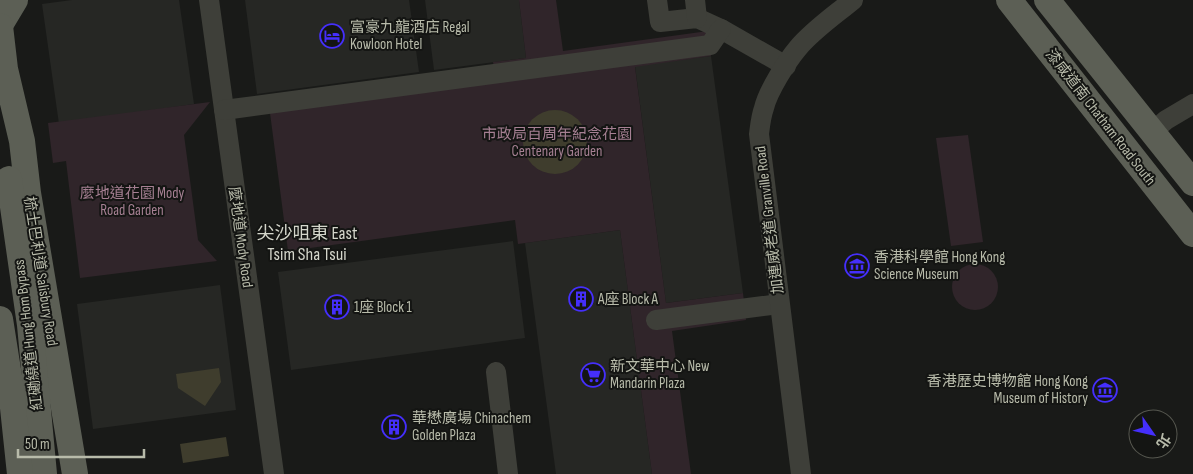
<svg xmlns="http://www.w3.org/2000/svg" width="1193" height="474" font-family="'Sofia Sans Condensed','Noto Sans TC',sans-serif">
<rect width="100%" height="100%" fill="#191a18"/>
<!-- built -->
<g fill="#262724">
<polygon points="72,0 179,0 194,104 59,124 42,4"/>
<polygon points="245,0 409,0 419,72 257,94"/>
<polygon points="425,0 519,0 526,58 434,70"/>
<polygon points="711,56 743,293 666,303 635,66"/>
<polygon points="620,230 652,474 556,474 525,243"/>
<polygon points="513,241 525,338 291,370 278,272"/>
<polygon points="220,285 236,410 93,429 77,304"/>
</g>
<!-- green -->
<g fill="#30252a">
<polygon points="519,0 556,0 563,51 708,31 711,56 635,67 666,303 743,293 746,320 672,331 691,474 652,474 620,230 518,244 515,220 288,251 270,113 496,81 493,62 526,58"/>
<polygon points="210,102 184,135 198,240 217,261 80,278 66,161 53,163 48,123"/>
<polygon points="968,135 983,242 951,246 936,138"/>
<circle cx="975" cy="287" r="23"/>
</g>
<!-- water -->
<g fill="#3f3d2d">
<circle cx="555" cy="142" r="32"/>
<polygon points="219,368 221,382 205,406 178,388 176,374"/>
<polygon points="226,437 229,456 183,463 180,444"/>
</g>
<g fill="none" stroke-linecap="round" stroke-linejoin="round">
<!-- minor -->
<g stroke="#3e3f39" stroke-width="20">
<polyline points="209,0 274,474"/>
<polyline points="657,0 660,22 697,18 721,29 786,66"/>
<polyline points="695,0 697,18"/>
<polyline points="224,110 710,45 721,29"/>
<polyline points="1152,132 1166,120 1193,104"/>
<polyline points="656,320 779,304"/>
<polyline points="496,372 508,474"/>
<path d="M 801,474 L 759,134 C 760,126 761,116 764,108 C 768,91 787,61 798,48 C 813,30 835,15 853,0"/>
</g>
<!-- major -->
<g stroke="#5c5f55" stroke-width="26">
<polyline points="1009,0 1193,234"/>
<polyline points="1047,0 1193,183"/>
<polyline points="0,25 15,0"/>
<polyline points="0,26 5,69 22,141 28,193 75,474"/>
<polyline points="9,179 30,325 44,474"/>
<polyline points="0,319 11,389 20,474"/>
</g>
</g>
<!-- icons -->
<defs>
<g id="hotel-ring" transform="scale(1.25)"><circle r="9.5" fill="#141513" stroke="#452ffb" stroke-width="1.5"/><path d="M-6-4.5h1.5V1H6V5H4.5V3h-9V5H-6ZM-4 0a1.8 1.8 0 1 1 3.6 0ZM.5 0V-2.5h3Q6-2.5 6 0Z" fill="#452ffb"/></g>
<g id="museum-ring" transform="scale(1.25)"><circle r="9.5" fill="#141513" stroke="#452ffb" stroke-width="1.5"/><path d="M0-6L6-3V-2H-6V-3ZM-5-1h2V3h-2ZM-1-1h2V3h-2ZM3-1h2V3H3ZM-6 4H6V6H-6Z" fill="#452ffb"/></g>
<g id="building-ring" transform="scale(1.25)"><circle r="9.5" fill="#141513" stroke="#452ffb" stroke-width="1.5"/><path d="M-4-6H4V6H1V3H-1V6H-4ZM-2.5-4.3h1.7v1.8h-1.7ZM.8-4.3h1.7v1.8H.8ZM-2.5-1h1.7V.8h-1.7ZM.8-1h1.7V.8H.8Z" fill="#452ffb"/></g>
<g id="supermarket-ring" transform="scale(1.25)"><circle r="9.5" fill="#141513" stroke="#452ffb" stroke-width="1.5"/><path d="M-6-5.5h2.5l.6 2H6L4.5 2H-2.5L-4.4-4H-6ZM-1.5 3.2a1.3 1.3 0 1 0 .1 0ZM3 3.2a1.3 1.3 0 1 0 .1 0Z" fill="#452ffb"/></g>
</defs>
<g fill-rule="evenodd">
<use href="#hotel-ring" x="332" y="36"/>
<use href="#museum-ring" x="857" y="266"/>
<use href="#building-ring" x="581" y="299"/>
<use href="#building-ring" x="337" y="307"/>
<use href="#supermarket-ring" x="593" y="375"/>
<use href="#museum-ring" x="1105" y="390"/>
<use href="#building-ring" x="394" y="427"/>
</g>
<g text-anchor="middle" stroke-width="4" stroke-linejoin="round" paint-order="stroke">
<!-- poi labels -->
<g font-size="15" fill="#b8bbaa" stroke="#141513" text-anchor="start">
<text x="350" y="32">富豪九龍酒店 Regal<tspan x="350" dy="17">Kowloon Hotel</tspan></text>
<text x="874" y="262">香港科學館 Hong Kong<tspan x="874" dy="17">Science Museum</tspan></text>
<text x="598" y="304">A座 Block A</text>
<text x="354" y="312">1座 Block 1</text>
<text x="610" y="371">新文華中心 New<tspan x="610" dy="17">Mandarin Plaza</tspan></text>
<text x="1088" y="386" text-anchor="end">香港歷史博物館 Hong Kong<tspan x="1088" dy="17">Museum of History</tspan></text>
<text x="412" y="423">華懋廣場 Chinachem<tspan x="412" dy="17">Golden Plaza</tspan></text>
</g>
<!-- street labels -->
<g font-size="15" fill="#b8bbaa" stroke="#141513">
<text transform="translate(1101 117) rotate(52)" y="5">漆咸道南 Chatham Road South</text>
<text transform="translate(769 220) rotate(-97)" y="5">加連威老道 Granville Road</text>
<text transform="translate(241 237) rotate(82)" y="5">麼地道 Mody Road</text>
<text transform="translate(41 271) rotate(81)" y="5">梳士巴利道 Salisbury Road</text>
<text transform="translate(28 335) rotate(-97)" y="5">紅磡繞道 Hung Hom Bypass</text>
</g>
<!-- park labels -->
<g font-size="15" fill="#a68093" stroke="#141513">
<text x="557" y="139">市政局百周年紀念花園<tspan x="557" dy="17">Centenary Garden</tspan></text>
<text x="132" y="198">麼地道花園 Mody<tspan x="132" dy="17">Road Garden</tspan></text>
</g>
<!-- quarter labels -->
<g font-size="18" fill="#d4d6cb" stroke="#141513">
<text x="307" y="239">尖沙咀東 East<tspan x="307" dy="21">Tsim Sha Tsui</tspan></text>
</g>
</g>
<!-- north arrow -->
<g transform="translate(1153 434) rotate(124)"><circle r="24" fill="#141513" stroke="#56574f"/>
<path d="M0-4L9 19L0 12L-9 19Z" fill="#452ffb"/>
<text y="-8" font-size="14" font-weight="bold" text-anchor="middle" fill="#b8bbaa">北</text>
</g>
<!-- scale -->
<path d="M18 449v8h126v-8" fill="none" stroke="#b8bbaa" stroke-width="2.5"/>
<text x="25" y="449" font-size="15" fill="#b8bbaa" stroke="#141513" stroke-width="4" paint-order="stroke">50 m</text>
</svg>
